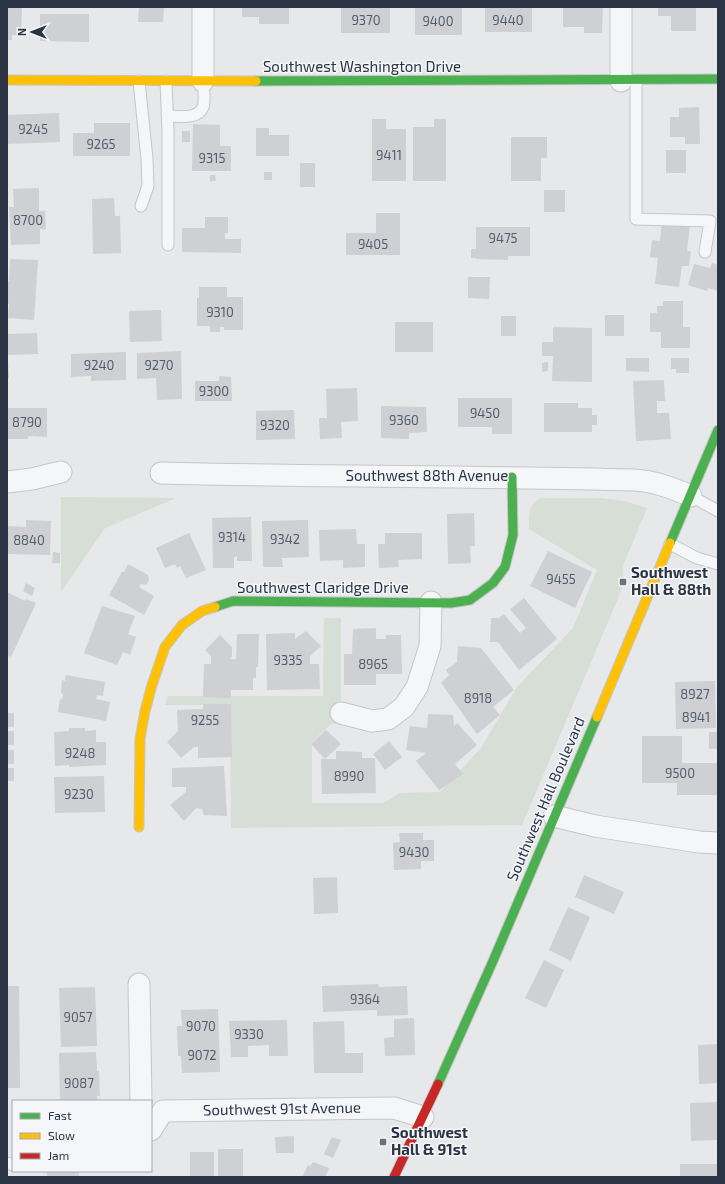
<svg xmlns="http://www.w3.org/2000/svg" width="725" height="1184" font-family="'Exo 2',sans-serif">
<rect width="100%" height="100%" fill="#e6e8ea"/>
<!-- green -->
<g fill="#d6ded6">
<polygon points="61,497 62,497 176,498 105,528 61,592"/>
<path d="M 542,498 L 600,498 L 624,501 L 647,508 L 623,566 L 622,589 L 522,825 L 231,828 L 230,705 L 165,705 L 168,696 L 323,696 L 324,618 L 341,618 L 341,723 L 331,724 L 312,742 L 312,803 L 383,803 L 400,793 L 440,792 L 481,748 L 517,687 L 573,628 L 597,570 L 529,529 C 529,517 527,503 542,498 Z"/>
</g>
<!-- building -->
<g fill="#ced0d3">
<polygon points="7,7 22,7 21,35 12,35 12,40 7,40"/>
<polygon points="139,7 164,7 163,22 138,22"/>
<polygon points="242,7 289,7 289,24 259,24 259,17 242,17"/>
<rect x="341" y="7" width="49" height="26"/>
<rect x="415" y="7" width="47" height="28"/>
<rect x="485" y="7" width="47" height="25"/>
<polygon points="563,7 603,7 602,33 584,33 584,27 563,27"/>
<polygon points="658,7 696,7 696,31 671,31 671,16 658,16"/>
<polygon points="40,14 89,14 89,42 40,41"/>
<polygon points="699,107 700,144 685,144 685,137 670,137 670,117 679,117 679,108"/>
<polygon points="59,113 60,142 7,144 7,115"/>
<polygon points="372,119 386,119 386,129 406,129 406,181 372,181"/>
<polygon points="434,119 446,119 446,181 413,181 413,127 434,127"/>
<polygon points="94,123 130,123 130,156 73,156 73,133 94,133"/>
<polygon points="193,124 220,125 220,146 231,146 231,171 192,171"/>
<polygon points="256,128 269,128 269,135 289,135 289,156 256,156"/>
<rect x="182" y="131" width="8" height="11"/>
<polygon points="511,137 547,137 547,158 541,158 541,181 511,181"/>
<rect x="666" y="150" width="20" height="23"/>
<rect x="300" y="163" width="15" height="24"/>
<rect x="264" y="172" width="8" height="8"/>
<polygon points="210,175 215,175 216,181 210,181"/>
<polygon points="39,188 39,211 45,211 46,229 40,229 40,244 11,245 9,207 14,207 13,189"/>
<rect x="544" y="190" width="21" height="22"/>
<polygon points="114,198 115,216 120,216 121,253 93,254 92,199"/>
<polygon points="376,213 400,213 400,255 346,255 346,233 376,233"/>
<polygon points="205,217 228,217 228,233 225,233 225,239 241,239 241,253 182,252 182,228 205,228"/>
<polygon points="662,222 690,225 687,251 691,251 689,266 682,266 679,287 655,284 658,258 650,257 652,240 660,241"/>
<polygon points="476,227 530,227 530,256 508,256 508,260 476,259 476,258 471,258 471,249 476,249"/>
<polygon points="10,259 38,260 34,320 8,318 9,304 7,303 7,281 9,281"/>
<polygon points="712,263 718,265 718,291 708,288 707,291 688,285 694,264 710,268"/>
<polygon points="468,277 490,277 489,299 468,298"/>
<polygon points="199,287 227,287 227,297 243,297 243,330 224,330 224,327 220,327 220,332 210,332 210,326 197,326 197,298 199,298"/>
<polygon points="663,301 683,301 683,327 690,327 690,348 661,348 661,332 650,332 650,313 657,313 657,306 663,306"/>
<polygon points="161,310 162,341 130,342 129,311"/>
<rect x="605" y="315" width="19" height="21"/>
<rect x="501" y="316" width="15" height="20"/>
<rect x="395" y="322" width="38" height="30"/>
<polygon points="553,327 592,328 592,382 552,381 553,356 542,356 542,342 553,342"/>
<polygon points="37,333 38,354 7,355 7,334"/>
<polygon points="181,351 182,399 157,400 156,378 137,379 137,353"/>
<polygon points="126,352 126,380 91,381 91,376 71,377 71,354"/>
<polygon points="626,358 649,358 649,372 626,371"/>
<polygon points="671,358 689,358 689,373 676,373 676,369 671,369"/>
<polygon points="7,361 8,361 9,378 7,378"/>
<polygon points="548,362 548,371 542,372 542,363"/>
<polygon points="219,376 231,377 232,401 195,401 195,381 219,381"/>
<polygon points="664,380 665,401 657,401 657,413 669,413 671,439 636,441 633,381"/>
<polygon points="357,388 358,421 341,422 342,438 320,439 319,418 327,418 326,389"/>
<polygon points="458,398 512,398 512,434 492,434 492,427 458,427"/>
<polygon points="544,403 578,403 578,408 592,408 592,415 597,415 597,425 592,425 592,432 544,432"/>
<polygon points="381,406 426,407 427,432 409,433 409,439 381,438"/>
<polygon points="7,408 47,408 47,437 28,436 28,439 7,439"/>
<polygon points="294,410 295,439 256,440 256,411"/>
<polygon points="474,513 475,546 470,546 471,563 448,564 447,514"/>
<polygon points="251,517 252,561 237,561 237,556 234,557 234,568 213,568 212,518"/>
<polygon points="26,520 51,521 50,555 7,554 7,526 26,527"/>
<polygon points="308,520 309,557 282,558 283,567 263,567 262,521"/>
<polygon points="356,529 357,544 365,544 365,567 343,568 343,560 320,561 319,530"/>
<polygon points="189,533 206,570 186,578 180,566 177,568 175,564 165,568 156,548"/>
<polygon points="385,533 422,533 422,559 398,560 399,567 379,568 378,544 385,544"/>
<polygon points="548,551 592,572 575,608 530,586"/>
<polygon points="53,552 60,553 60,563 52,563"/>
<polygon points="128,564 148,575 149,580 146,585 141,584 139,587 154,596 144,615 109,595 122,572 124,572"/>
<polygon points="26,583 35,588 32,596 23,591"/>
<polygon points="7,592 25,601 26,599 36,603 11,657 7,655"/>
<polygon points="524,598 557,639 519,670 498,642 490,642 491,618 499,618 504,614 520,633 526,628 510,609"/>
<polygon points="102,606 135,616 128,634 136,637 130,655 123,652 117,665 84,653"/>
<polygon points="376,628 376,639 386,639 386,635 401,635 402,674 376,674 376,685 344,685 344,654 352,654 353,629"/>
<polygon points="306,631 321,646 310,656 310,664 319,664 320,689 267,690 266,634 295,633 295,639"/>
<polygon points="237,634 259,634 258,667 256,667 256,678 253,678 253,690 231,690 231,698 203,697 204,664 211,664 211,656 205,650 220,635 232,647 232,657 230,659 236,659"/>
<polygon points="458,646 481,648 514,690 493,707 500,715 477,734 441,683 449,675 446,670 457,662"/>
<polygon points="66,675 105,682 103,696 97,695 96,699 110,702 106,721 58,712 60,699 62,700 63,694 61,693 62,680 65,681"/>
<polygon points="715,681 716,728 676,729 675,682"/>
<polygon points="203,704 231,704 232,757 198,758 198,747 194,747 181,758 167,742 178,731 177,710 203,709"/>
<rect x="7" y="713" width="7" height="14"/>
<polygon points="428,714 453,715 454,726 457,723 477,745 455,764 463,774 439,790 416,761 426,753 406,750 410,726 427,728"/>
<polygon points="69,728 85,728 85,731 96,730 96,742 106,742 106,765 69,767 69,765 55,766 54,732 69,731"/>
<polygon points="326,730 341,744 325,759 311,744"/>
<rect x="7" y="731" width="7" height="14"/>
<rect x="709" y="732" width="9" height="17"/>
<polygon points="642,736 682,736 682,763 718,763 718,795 677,795 677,783 642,783"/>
<polygon points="389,741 402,757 385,770 373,754"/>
<rect x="7" y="750" width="7" height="14"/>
<polygon points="336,751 362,752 362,758 375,758 376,793 322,794 321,759 336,759"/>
<polygon points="224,766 227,816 204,815 202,809 196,808 184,821 170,805 186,792 186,787 172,787 172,768"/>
<rect x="7" y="768" width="7" height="13"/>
<polygon points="104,776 105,812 55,813 54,777"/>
<polygon points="399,833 423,833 423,840 434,840 434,861 421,861 421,869 394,870 393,843 400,842"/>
<polygon points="584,875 624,892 614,914 575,897"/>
<polygon points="337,877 338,913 314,914 313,878"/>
<polygon points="568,907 590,917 571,961 549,950"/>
<polygon points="544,960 564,970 546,1008 525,998"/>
<polygon points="378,984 379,987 407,986 408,1015 377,1016 377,1010 323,1012 322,986"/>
<polygon points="7,986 19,986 20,1088 7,1088"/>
<polygon points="95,987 97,1046 61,1047 59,988"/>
<polygon points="218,1009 220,1072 182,1073 181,1056 178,1056 177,1026 182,1026 181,1010"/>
<polygon points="414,1018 415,1055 385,1056 384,1038 394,1037 394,1019"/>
<polygon points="287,1020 288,1056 269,1056 269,1045 248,1046 248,1057 231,1057 229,1021"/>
<polygon points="344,1021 345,1053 363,1053 363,1073 314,1073 313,1022"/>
<polygon points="718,1044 718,1083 699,1084 698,1045"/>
<polygon points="96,1052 97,1071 99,1071 100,1096 97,1096 97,1101 60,1101 59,1053"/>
<polygon points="718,1102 718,1140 691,1141 690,1103"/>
<polygon points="294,1136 294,1153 276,1153 275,1137"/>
<polygon points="332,1137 341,1140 333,1158 324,1154"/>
<rect x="218" y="1149" width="25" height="28"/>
<rect x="190" y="1152" width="24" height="25"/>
<polygon points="313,1162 329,1168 325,1177 302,1177 308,1165 310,1166"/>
<rect x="680" y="1164" width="38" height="13"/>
<rect x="47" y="1171" width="32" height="6"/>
</g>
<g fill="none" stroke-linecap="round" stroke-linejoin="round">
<!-- lane casing -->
<g stroke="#c4c6c8" stroke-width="13">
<g id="lane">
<polyline points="139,81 147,159 148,186 141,206"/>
<polyline points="166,81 168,132 168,245"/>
<polyline points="636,81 636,219 710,221 705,252"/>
<path d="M 168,116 C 178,116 198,120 203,107 C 206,100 203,89 203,81"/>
<polyline points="691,496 718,511"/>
<polyline points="670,544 697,558 718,564"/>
<polyline points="7,1163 13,1165"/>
</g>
</g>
<!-- street casing -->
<g stroke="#c4c6c8" stroke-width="23">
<g id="street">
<polyline points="203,81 203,7"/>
<polyline points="621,81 621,7"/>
<path d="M 161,473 C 319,477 476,476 634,480 C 654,481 672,488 691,496"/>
<polyline points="7,482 32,479 61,472"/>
<polyline points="341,713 372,721 388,719 404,707 417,687 430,646 431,602"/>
<polyline points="554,816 595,826 699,842 718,843"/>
<polyline points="139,984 141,1101"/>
<polyline points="151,1130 163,1111 394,1108 423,1117"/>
</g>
</g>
<!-- fast casing -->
<g stroke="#c4c6c8" stroke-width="11">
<g id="fast">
<polyline points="256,81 718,79"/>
<polyline points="670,543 718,430"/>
<polyline points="215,607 233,601 451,603 470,600 493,583 505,567 513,535 512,477"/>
<polyline points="438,1084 493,961 597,717"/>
</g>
</g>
<!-- slow casing -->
<g stroke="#c4c6c8" stroke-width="11">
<g id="slow">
<polyline points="7,80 256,81"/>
<polyline points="597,717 670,543"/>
<polyline points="139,827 140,739 145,711 152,685 165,647 182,625 202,611 215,607"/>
</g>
</g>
<!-- jam casing -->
<g stroke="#c4c6c8" stroke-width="11">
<polyline id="jam" points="394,1177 438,1084"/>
</g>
<!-- lane -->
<use href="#lane" stroke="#f5f6f7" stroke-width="11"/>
<!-- street -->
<use href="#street" stroke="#f5f6f7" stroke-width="21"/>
<!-- fast -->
<use href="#fast" stroke="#4caf50" stroke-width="9"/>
<!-- slow -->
<use href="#slow" stroke="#ffc107" stroke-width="9"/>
<!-- jam -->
<use href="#jam" stroke="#c62828" stroke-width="9"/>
</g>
<!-- markers -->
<g fill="#6c737f" stroke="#f4f6f9" stroke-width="1.5">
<rect x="619" y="578" width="8" height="8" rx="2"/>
<rect x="379" y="1138" width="8" height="8" rx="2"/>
</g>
<g text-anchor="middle" stroke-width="3" stroke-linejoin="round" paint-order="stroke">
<!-- number labels -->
<g font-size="13" fill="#545c69">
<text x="366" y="25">9370</text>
<text x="508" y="25">9440</text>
<text x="438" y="26">9400</text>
<text x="33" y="134">9245</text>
<text x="101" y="149">9265</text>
<text x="389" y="160">9411</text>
<text x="212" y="163">9315</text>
<text x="28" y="225">8700</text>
<text x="503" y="243">9475</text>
<text x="373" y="249">9405</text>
<text x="220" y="317">9310</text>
<text x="99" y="370">9240</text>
<text x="159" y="370">9270</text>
<text x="214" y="396">9300</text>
<text x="485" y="418">9450</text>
<text x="404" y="425">9360</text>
<text x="27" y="427">8790</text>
<text x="275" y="430">9320</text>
<text x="232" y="542">9314</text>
<text x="285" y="544">9342</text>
<text x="29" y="545">8840</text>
<text x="561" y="584">9455</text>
<text x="288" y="665">9335</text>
<text x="373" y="669">8965</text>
<text x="695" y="699">8927</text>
<text x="478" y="703">8918</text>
<text x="696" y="722">8941</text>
<text x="205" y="725">9255</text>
<text x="80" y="758">9248</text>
<text x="680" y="778">9500</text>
<text x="349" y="781">8990</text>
<text x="79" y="799">9230</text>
<text x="414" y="857">9430</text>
<text x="365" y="1004">9364</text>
<text x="78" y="1022">9057</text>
<text x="201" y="1031">9070</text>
<text x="249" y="1039">9330</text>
<text x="202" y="1060">9072</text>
<text x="79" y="1088">9087</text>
</g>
<!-- street labels -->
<g font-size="15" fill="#2b3445" stroke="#f4f6f9">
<text x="362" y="72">Southwest Washington Drive</text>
<text x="427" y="481">Southwest 88th Avenue</text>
<text x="323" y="593">Southwest Claridge Drive</text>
<text transform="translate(546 799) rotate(-67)" y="5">Southwest Hall Boulevard</text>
<text transform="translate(282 1109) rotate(-1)" y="5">Southwest 91st Avenue</text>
</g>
<!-- poi labels -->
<g font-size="15" font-weight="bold" fill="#2b3445" stroke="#f4f6f9" text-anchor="start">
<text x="631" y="578">Southwest<tspan x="631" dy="17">Hall &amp; 88th</tspan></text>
<text x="391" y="1138">Southwest<tspan x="391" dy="17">Hall &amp; 91st</tspan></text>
</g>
</g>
<!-- border -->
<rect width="725" height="1184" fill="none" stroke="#2b3445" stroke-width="16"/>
<!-- legend -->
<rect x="12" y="1100" width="140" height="72" fill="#f4f6f9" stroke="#a4a8b1"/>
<rect x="20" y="1113" width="20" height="6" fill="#4caf50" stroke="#a4a8b1"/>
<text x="48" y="1120" font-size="12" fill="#2b3445">Fast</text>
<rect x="20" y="1133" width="20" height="6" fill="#ffc107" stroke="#a4a8b1"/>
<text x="48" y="1140" font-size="12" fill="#2b3445">Slow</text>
<rect x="20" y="1153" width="20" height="6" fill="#c62828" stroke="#a4a8b1"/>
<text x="48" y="1160" font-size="12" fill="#2b3445">Jam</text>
<!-- north arrow -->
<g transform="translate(32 32) rotate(270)" stroke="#f4f6f9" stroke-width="3" paint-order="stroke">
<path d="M0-3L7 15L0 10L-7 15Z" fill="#2b3445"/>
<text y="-6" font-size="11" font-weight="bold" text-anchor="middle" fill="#2b3445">N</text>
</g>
</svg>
